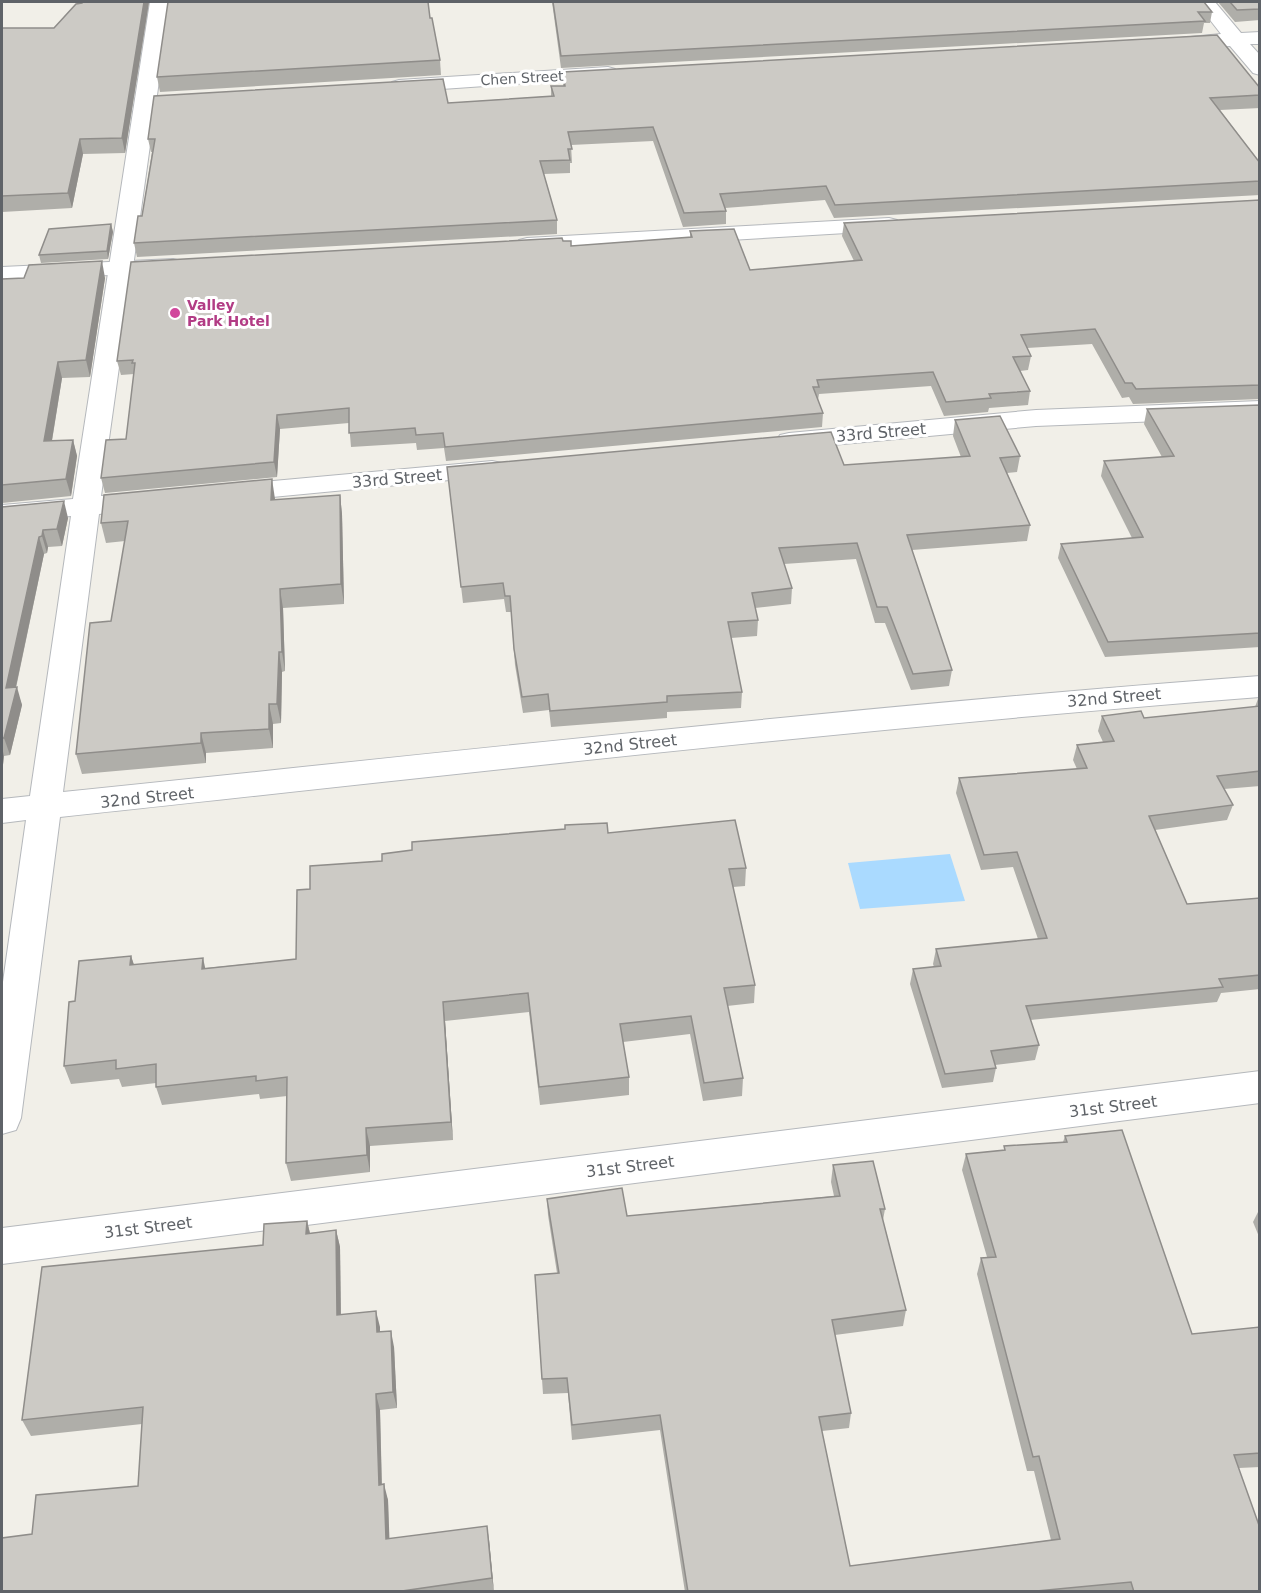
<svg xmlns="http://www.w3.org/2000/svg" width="1261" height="1593" font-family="'DejaVu Sans',sans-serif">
<rect width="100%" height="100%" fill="#f1efe8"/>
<!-- water -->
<polygon fill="#aadaff" points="950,854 965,901 860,909 848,863"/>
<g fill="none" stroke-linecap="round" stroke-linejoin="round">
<!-- minor casing -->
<g stroke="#b5b8bc" stroke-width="2">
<g id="minor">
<path d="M 150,2 L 170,2 L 101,496 L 149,493 L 159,495 L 163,501 L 159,507 L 99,514 L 63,792 C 462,751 860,706 1260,676 L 1260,697 C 859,728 459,774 60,817 L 21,1118 L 16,1130 L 2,1134 L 2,989 L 26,820 L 2,823 L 2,799 L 30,796 L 71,516 L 2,522 L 2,505 L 73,499 Z"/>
<polygon points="1196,2 1215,2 1241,33 1260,32 1260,44 1250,44 1260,55 1260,75 1253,73 1230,46 1177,49 1170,47 1167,43 1170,39 1221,34"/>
<polygon points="608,67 615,69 618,73 615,77 399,92 392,90 389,86 392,82 399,80"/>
<polygon points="1260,401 1260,417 1036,426 789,449 780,447 776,441 780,435 789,433 1036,410"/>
<polygon points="492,461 502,463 506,469 502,475 230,501 220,499 216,493 220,487 230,485"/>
<polygon points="1260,1071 1260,1103 2,1264 2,1228"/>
</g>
</g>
<!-- tertiary casing -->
<g stroke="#b5b8bc" stroke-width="2">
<g id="tertiary">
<polygon points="889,218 897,220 900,225 897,230 527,252 519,250 515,245 519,240 527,238"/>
<polygon points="173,259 181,261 185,266 181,271 2,281 2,267"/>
</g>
</g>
<!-- minor -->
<use href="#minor" fill="#fff" fill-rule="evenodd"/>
<!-- tertiary -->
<use href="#tertiary" fill="#fff" fill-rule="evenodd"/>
</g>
<!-- wall -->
<g fill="#afaea9">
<polygon points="83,2 149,2 125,153 83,154 72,208 2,212 2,28 54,28 82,3"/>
<polygon points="552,2 1204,2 1212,12 1210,23 1204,23 1202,33 561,68"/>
<polygon points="1218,2 1260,2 1260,20 1235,22"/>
<polygon points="430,18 440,60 441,75 160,92 157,77"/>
<polygon points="563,72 1260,88 1260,108 1220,110 1260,163 1260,195 834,218 825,200 725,208 726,211 726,224 683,227 653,141 571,145 572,163 570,163 570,173 544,174 557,220 557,234 137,257 134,243 142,216 152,152 151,152 148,139 448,103 551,96 551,86 563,86"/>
<polygon points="1260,200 1260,399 1133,404 1129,397 1122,398 1092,344 1027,348 1031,356 1028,370 1020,371 1030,391 1028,405 989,408 988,412 944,416 931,386 819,394 818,400 823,413 822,427 446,461 444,448 417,450 416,443 351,447 349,423 280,429 277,477 105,493 101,478 126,439 134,374 121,375 117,361 563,241 571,246 690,237 690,231 750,270 854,261 842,236 844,223"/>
<polygon points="111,224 113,232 108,259 41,263 39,255"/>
<polygon points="105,278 90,377 62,378 52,441 73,440 77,456 71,496 2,503 2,279"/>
<polygon points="1260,405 1260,647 1105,657 1058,558 1061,544 1132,538 1101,476 1104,461 1162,457 1144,424 1147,409"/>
<polygon points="955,420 1020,456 1017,472 1007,473 1030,525 1027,541 912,550 952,670 949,686 911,690 885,623 875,623 856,559 784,564 792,588 791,604 755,608 758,620 757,636 731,638 742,692 741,708 667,712 667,718 551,727 549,710 523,713 515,665 511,612 506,612 504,599 463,603 447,467 844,465 961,457 953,436"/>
<polygon points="340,495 342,514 344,604 283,608 285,671 282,672 281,723 273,724 273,748 206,753 206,763 82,774 76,754 111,621 125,541 106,543 101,523 275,500"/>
<polygon points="2,507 68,518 62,546 48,547 47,553 44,554 16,688 22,705 10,755 4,756 2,773"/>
<polygon points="1259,696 1260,786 1224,789 1233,805 1227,820 1155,830 1187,904 1260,898 1260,989 1221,993 1217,1002 1030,1020 1039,1045 1035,1060 995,1065 996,1068 993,1082 942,1088 910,984 913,969 934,967 933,964 936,949 1038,939 1013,867 981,870 956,793 959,778 1077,769 1073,760 1077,745 1103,742 1098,731 1102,716 1144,718 1255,707"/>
<polygon points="608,833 746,868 745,886 733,887 755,985 754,1003 727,1006 743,1078 742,1096 703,1101 690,1034 623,1042 629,1077 629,1095 540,1105 529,1012 445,1021 453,1140 370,1146 370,1172 291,1181 286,1163 287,1096 260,1099 259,1094 162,1105 156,1087 156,1083 122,1087 119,1079 71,1084 64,1066 131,956 134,965 205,968 296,959 310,889 382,861"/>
<polygon points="1065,1136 1192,1334 1260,1327 1260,1467 1239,1468 1260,1592 685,1592 660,1430 572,1440 568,1393 543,1394 535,1275 557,1273 548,1215 547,1199 627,1216 834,1196 831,1182 833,1165 885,1209 883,1220 906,1310 903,1326 835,1335 851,1413 849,1428 822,1431 850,1566 1051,1540 1034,1471 1027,1471 977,1274 981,1258 987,1257 962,1170 966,1154 1004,1150 1004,1146 1063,1142"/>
<polygon points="1260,1208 1260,1239 1253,1222"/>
<polygon points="307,1221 310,1233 336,1230 340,1247 341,1315 380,1327 380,1332 394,1347 397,1408 380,1410 382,1485 388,1500 389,1539 489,1540 494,1592 2,1592 32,1534 138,1486 142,1424 31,1436 22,1420 263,1245"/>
</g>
<!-- shaded-wall -->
<g fill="#8f8d8a">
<polygon points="144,2 149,2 125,153 122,138"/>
<polygon points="80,139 83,154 72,208 68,193"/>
<polygon points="111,224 113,232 108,259 107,251"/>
<polygon points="102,261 105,278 90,377 86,360"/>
<polygon points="58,362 62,378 49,458 44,441"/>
<polygon points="277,415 280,429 277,477 274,462"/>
<polygon points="73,440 77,456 71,496 66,479"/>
<polygon points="272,479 275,499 274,519 271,500"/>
<polygon points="340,495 342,514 344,604 341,584"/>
<polygon points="64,501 68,518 62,546 57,529"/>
<polygon points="43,530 48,547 47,553 42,536"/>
<polygon points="39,537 44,554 12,705 6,688"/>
<polygon points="280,589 283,608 285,671 282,652"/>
<polygon points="279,652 282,672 281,723 277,704"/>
<polygon points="17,687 22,705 10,755 4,738"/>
<polygon points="269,704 273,724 273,748 269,729"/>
<polygon points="201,733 206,753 206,763 201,743"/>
<polygon points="2,747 4,756 2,773"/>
<polygon points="131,956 137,974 130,965"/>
<polygon points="203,958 207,976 202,969"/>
<polygon points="443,1002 445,1021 453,1140 451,1122"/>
<polygon points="366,1128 370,1146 370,1172 367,1155"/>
<polygon points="307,1221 311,1238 306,1234"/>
<polygon points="336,1230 340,1247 341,1331 337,1315"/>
<polygon points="376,1311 380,1327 380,1349 377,1332"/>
<polygon points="391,1331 394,1347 397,1408 393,1392"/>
<polygon points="376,1394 380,1410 382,1500 379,1485"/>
<polygon points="384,1484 388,1500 390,1554 386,1539"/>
<polygon points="487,1526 489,1540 494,1592 492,1578"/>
</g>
<!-- building -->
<g fill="#cccac5" stroke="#8f8d8a" stroke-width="1.5">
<polygon points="83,2 144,2 122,138 80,139 68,193 2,196 2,28 54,28 76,4 82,3"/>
<polygon points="168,2 428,2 430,18 432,18 440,60 157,77"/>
<polygon points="553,2 1204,2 1212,12 1198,12 1205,21 561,56"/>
<polygon points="1230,2 1260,2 1260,9 1237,10"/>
<polygon points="1217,35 1260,88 1260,95 1210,98 1260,163 1260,181 835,205 826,186 720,194 726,211 684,213 653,127 568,132 572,149 568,149 570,160 540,161 557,220 134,243 138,216 142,216 155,139 148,139 154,96 443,79 448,103 554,96 551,86 565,86 563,72"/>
<polygon points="1260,200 1260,385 1136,389 1132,383 1125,383 1095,329 1021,335 1031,356 1013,357 1030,391 989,394 991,398 946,402 933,372 817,380 819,387 813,387 823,413 445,447 443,433 416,435 415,428 349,433 349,408 277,415 274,462 101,478 106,440 126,439 135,363 132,363 133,360 117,361 131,262 562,238 563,241 571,241 571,246 692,237 690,231 734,229 750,270 862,260 844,223"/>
<polygon points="111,224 107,251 39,255 49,229"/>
<polygon points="102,261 86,360 58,362 44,441 73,440 66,479 2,485 2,279 24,278 29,265"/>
<polygon points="1260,405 1260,633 1108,642 1061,544 1143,537 1104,461 1174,456 1147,409"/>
<polygon points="1000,416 1020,456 1000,458 1030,525 907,535 952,670 913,674 887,607 877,607 857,543 779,548 792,588 752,593 758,620 728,622 742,692 667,696 667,702 550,711 548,694 522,697 514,649 510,596 505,596 503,583 461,587 447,467 831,432 844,465 970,456 955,420"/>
<polygon points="272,479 271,500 340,495 341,584 280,589 282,652 279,652 277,704 269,704 269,729 201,733 201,743 76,754 90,623 111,621 128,521 101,523 104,495"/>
<polygon points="64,501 57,529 43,530 42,536 39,537 6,688 17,687 4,738 2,738 2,507"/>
<polygon points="1260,706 1260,771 1217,776 1233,805 1149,816 1187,904 1260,898 1260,975 1219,979 1223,987 1026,1006 1039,1045 991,1051 996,1068 945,1074 913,969 941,966 936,949 1047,938 1017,852 984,855 959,778 1087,768 1077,745 1114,741 1102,716 1141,711 1144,718"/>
<polygon points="735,820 746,868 729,869 755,985 724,988 743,1078 704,1083 691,1016 620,1024 629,1077 539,1087 528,993 443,1002 451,1122 366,1128 367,1155 286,1163 287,1077 256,1081 256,1076 156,1087 156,1064 116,1069 116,1060 64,1066 69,1002 75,1001 79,961 131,956 130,965 203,958 202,969 296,959 297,890 310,889 310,866 382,861 382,854 412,850 412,842 565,829 565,825 607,823 608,833"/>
<polygon points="1122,1130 1192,1334 1260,1327 1260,1453 1234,1455 1260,1528 1260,1592 1134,1592 1131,1582 1026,1592 688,1592 660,1415 572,1425 567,1378 542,1379 535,1275 559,1273 547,1199 622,1188 627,1216 840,1196 833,1165 873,1161 885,1209 880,1209 906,1310 832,1320 851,1413 819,1417 850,1566 1060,1539 1039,1456 1033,1457 981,1258 996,1257 966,1154 1005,1150 1004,1146 1067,1142 1065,1136"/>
<polygon points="307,1221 306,1234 336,1230 337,1315 376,1311 377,1332 391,1331 393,1392 376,1394 379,1485 384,1484 386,1539 487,1526 492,1578 395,1592 2,1592 2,1538 32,1534 36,1495 138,1486 143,1407 22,1420 42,1267 263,1245 264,1224"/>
</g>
<!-- markers -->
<circle fill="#d1479c" stroke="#fff" stroke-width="2" cx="175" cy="313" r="6"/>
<g text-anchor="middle" stroke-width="6" stroke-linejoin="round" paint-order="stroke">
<!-- far-street labels -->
<g font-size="14" fill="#5f6368" stroke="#fff">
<text transform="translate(522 78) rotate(-3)" y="5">Chen Street</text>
</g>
<!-- far-hotel labels -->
<g font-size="14" font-weight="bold" fill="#b23c85" stroke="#fff" text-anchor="start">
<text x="187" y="310">Valley<tspan x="187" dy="16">Park Hotel</tspan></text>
</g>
<!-- street labels -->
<g font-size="16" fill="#5f6368" stroke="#fff">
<text transform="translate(881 432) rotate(-5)" y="6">33rd Street</text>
<text transform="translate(397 478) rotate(-5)" y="6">33rd Street</text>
<text transform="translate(1114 697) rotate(-5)" y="6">32nd Street</text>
<text transform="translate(630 744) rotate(-6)" y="6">32nd Street</text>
<text transform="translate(147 797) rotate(-6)" y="6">32nd Street</text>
<text transform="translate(1113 1106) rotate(-7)" y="6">31st Street</text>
<text transform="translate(630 1166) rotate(-7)" y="6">31st Street</text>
<text transform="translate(148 1227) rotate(-7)" y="6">31st Street</text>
</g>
</g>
<!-- border -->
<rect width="1261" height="1593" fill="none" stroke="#5f6368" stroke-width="6"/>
</svg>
